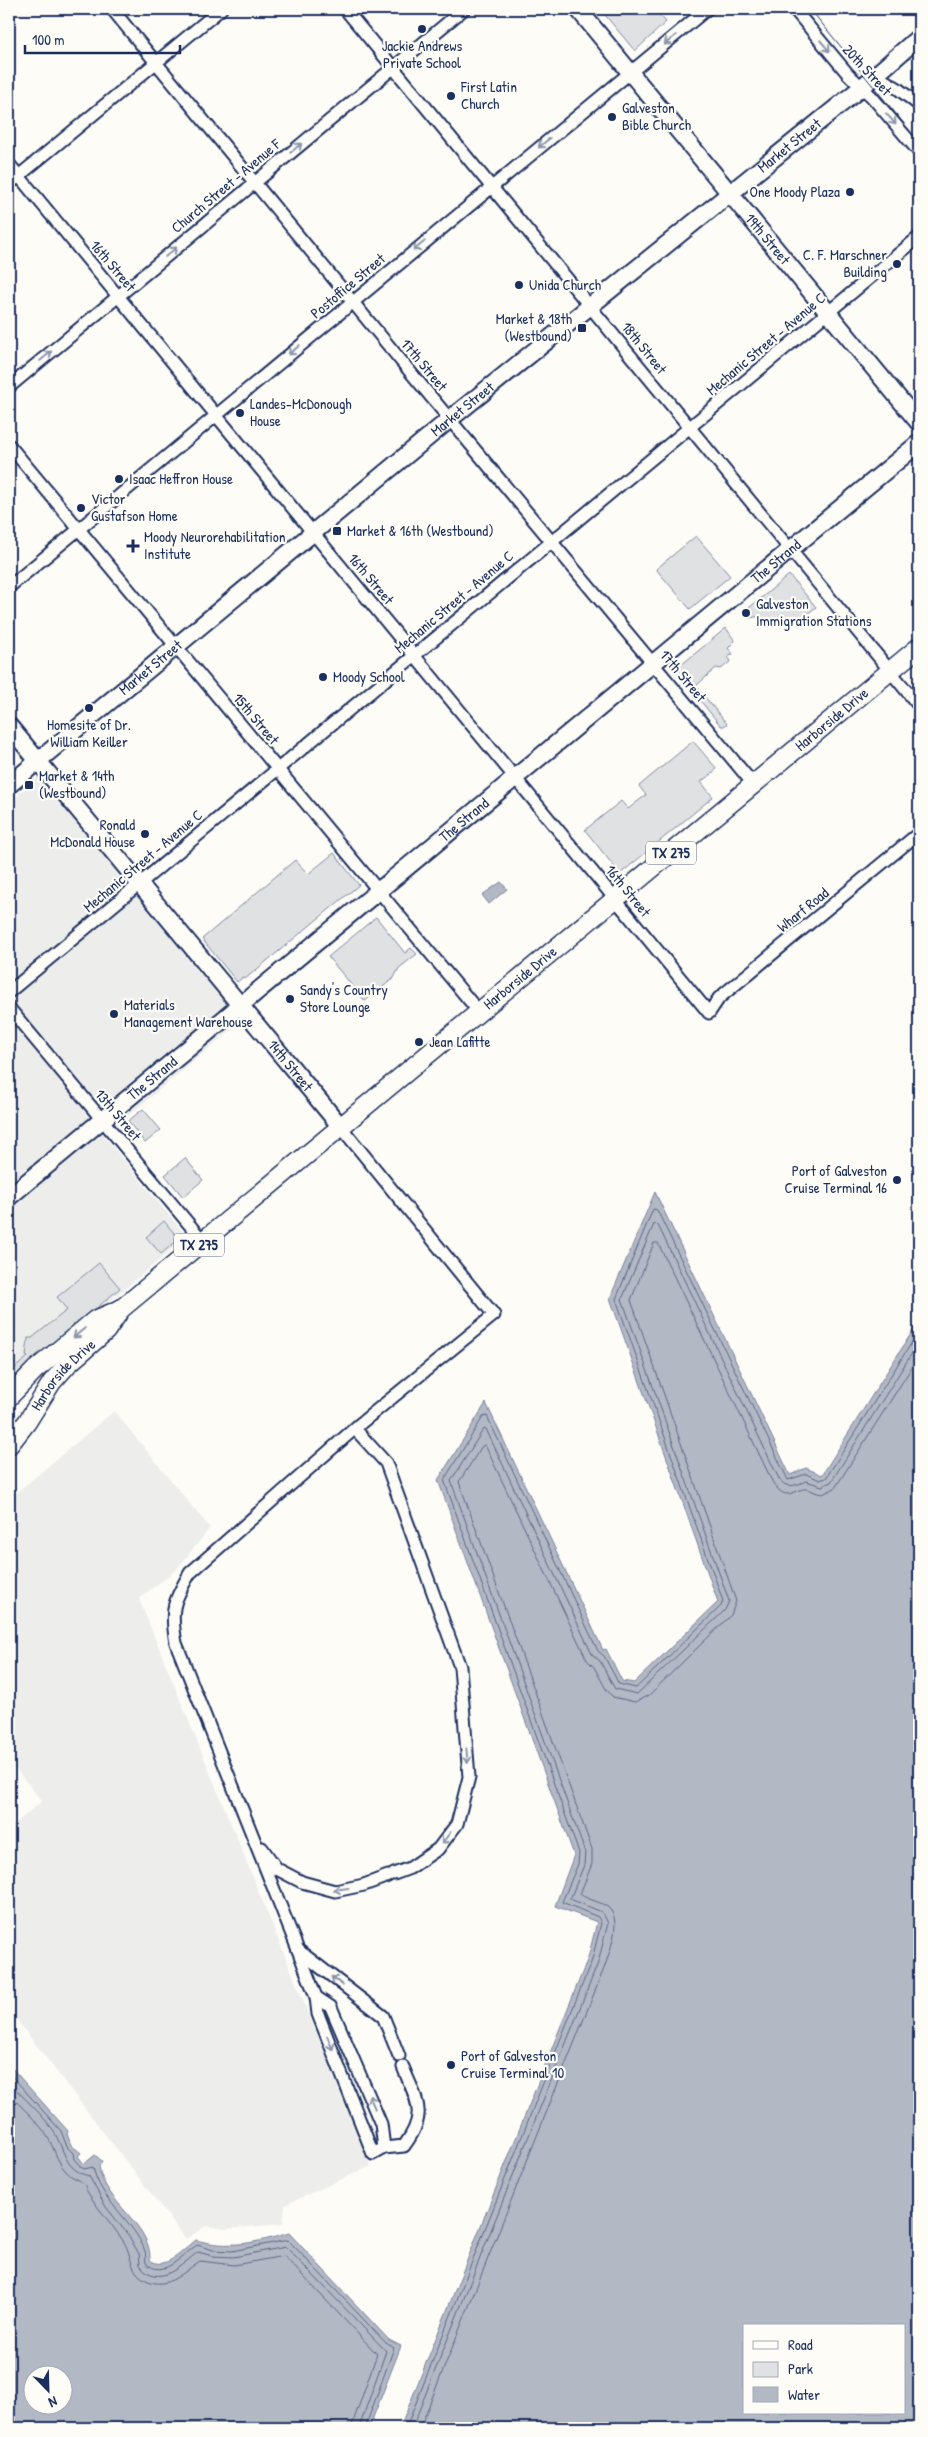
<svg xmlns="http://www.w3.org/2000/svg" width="928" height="2437" font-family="'Patrick Hand',sans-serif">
<rect width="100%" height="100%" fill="#fdfcf7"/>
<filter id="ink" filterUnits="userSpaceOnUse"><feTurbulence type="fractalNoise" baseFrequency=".02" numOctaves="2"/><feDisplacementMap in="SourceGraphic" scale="10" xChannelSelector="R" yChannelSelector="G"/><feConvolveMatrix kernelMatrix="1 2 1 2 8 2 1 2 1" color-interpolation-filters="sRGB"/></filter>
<g filter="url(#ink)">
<!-- built -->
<g fill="#edeeec">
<polygon points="38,777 241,1022 104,1136 187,1237 28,1369 9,1388 9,802"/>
<polygon points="114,1411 210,1528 177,1569 139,1599 371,2166 285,2205 283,2224 225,2229 206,2226 186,2239 9,2010 9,1829 42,1801 9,1761 9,1499"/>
</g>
<!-- green -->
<g fill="#e0e1e3" stroke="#7e88a0">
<polygon points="600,9 655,9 666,22 635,51"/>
<polygon points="696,536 730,576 690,609 656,569"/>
<polygon points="789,575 816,607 791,627 783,617 775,624 766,622 761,616 749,618 744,612"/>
<polygon points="726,628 735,641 728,648 733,654 728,657 731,661 721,669 716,668 696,686 727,724 724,726 721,726 675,670"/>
<polygon points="693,741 717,769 701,782 713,797 620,874 585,830 621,801 628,809 646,795 639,786"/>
<polygon points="334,853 359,885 245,979 242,978 237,982 202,939 295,860 308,874"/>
<polygon points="376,917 405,953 411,948 417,954 399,968 394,978 365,1001 328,957"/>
<polygon points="143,1109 161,1130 145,1143 128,1121"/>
<polygon points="185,1158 203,1180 183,1197 165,1175"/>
<polygon points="164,1221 179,1239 161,1254 146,1237"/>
<polygon points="99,1263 120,1288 9,1383 11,1371 28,1357 26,1356 28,1338 32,1338 67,1310 57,1297"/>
</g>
<!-- water -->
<g fill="#b3b8c5" stroke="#76819c" fill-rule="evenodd">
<polygon points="501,882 507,889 489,904 482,895"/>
<path d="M 655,1192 L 790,1475 L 806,1468 L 822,1475 L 919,1321 L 919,2428 L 400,2428 L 588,1958 L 597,1922 L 555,1906 L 574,1855 L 438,1480 L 486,1403 L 603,1650 L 606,1649 L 622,1681 L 634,1683 L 718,1602 L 610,1298 ZM 744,2326 L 904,2326 L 904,2413 L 744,2413 Z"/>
<path d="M 9,2065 L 68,2131 L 67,2134 L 71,2145 L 81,2153 L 78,2156 L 84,2164 L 95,2155 L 102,2161 L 99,2166 C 103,2202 152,2224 150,2260 C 165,2272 184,2249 196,2240 C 228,2249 257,2243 289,2233 L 389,2340 L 401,2346 L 369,2428 L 9,2428 ZM 32,2374 L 62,2374 L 62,2404 L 32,2404 Z"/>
</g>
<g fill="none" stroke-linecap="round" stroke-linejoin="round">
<!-- shore -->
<g stroke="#586687" stroke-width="1">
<path d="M 9,2073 L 61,2131 L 67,2147 L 73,2153 L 74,2159 L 80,2166 L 84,2169 L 93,2167 C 100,2201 133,2219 145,2251 C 146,2254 145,2259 146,2263 C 163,2280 182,2255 197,2245 L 213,2250 L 232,2251 L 288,2240 L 386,2343 L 394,2348 L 365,2428"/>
<path d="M 9,2082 C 23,2098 44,2115 54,2132 C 65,2150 64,2170 89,2176 L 106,2207 L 129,2236 L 139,2254 L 140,2265 C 159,2290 182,2264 198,2252 L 213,2256 L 233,2257 L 286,2247 L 386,2351 L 359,2428"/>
<path d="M 9,2094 C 21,2107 38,2121 47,2136 C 54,2147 56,2160 65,2170 C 72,2179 76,2177 83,2183 C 85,2184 86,2190 88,2193 C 98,2209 111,2223 122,2239 C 133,2254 128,2271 146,2280 C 168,2291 184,2271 200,2261 L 234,2265 L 284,2256 L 377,2354 L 351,2428"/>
<polyline points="406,2428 592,1960 601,1923 598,1917 562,1902 578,1864 579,1853 444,1480 483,1417 487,1416 598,1651 604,1656 619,1684 636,1688 721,1606 723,1601 616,1299 653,1209 657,1210 788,1480 806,1474 820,1480 826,1478 919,1331"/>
<path d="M 412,2428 L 598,1963 L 608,1923 L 602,1912 L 570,1899 L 584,1865 L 585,1852 L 451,1481 L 483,1430 L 486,1429 L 592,1654 L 600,1661 L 615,1689 L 637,1694 L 725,1610 L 729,1601 L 622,1299 L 654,1224 L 658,1225 L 779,1479 C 787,1490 796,1485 806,1481 L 822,1486 L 831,1482 L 919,1342"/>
<path d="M 420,2428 L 605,1966 C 610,1949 624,1917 606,1906 C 598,1901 588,1900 580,1894 L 592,1864 L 592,1849 L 459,1482 L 482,1446 L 485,1445 L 587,1660 L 594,1667 L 606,1689 L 613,1697 L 635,1702 L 648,1696 L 731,1615 L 736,1601 L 631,1300 L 654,1243 L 658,1243 L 773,1483 C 787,1504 794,1488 807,1489 C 812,1490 817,1494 823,1494 L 835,1488 L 919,1356"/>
</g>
<!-- street casing -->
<g stroke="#1b2f5e" stroke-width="15">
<g id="street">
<polyline points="112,9 402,362 754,785"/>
<polyline points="345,9 919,706"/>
<polyline points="794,9 848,74 872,97 919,152"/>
<polyline points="875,75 897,88 919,105"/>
<polyline points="9,164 709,1013 719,998 919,833"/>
<polyline points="9,184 221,9"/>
<polyline points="9,387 464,9"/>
<polyline points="9,445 479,1012"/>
<polyline points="9,587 707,9"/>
<polyline points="9,992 919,237"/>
<polyline points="9,1008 203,1241"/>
<path d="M 341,1127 L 494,1315 L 361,1423 L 190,1573 C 173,1602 170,1609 176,1643 L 298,1950 L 316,1997 L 318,2014 L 373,2154 L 384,2148 L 404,2146 C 429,2113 416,2100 403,2067"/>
<polyline points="355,1429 386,1463 460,1667 469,1777 457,1824 438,1849 410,1868 394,1874"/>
<polyline points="262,1848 277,1869 302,1882 335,1891 364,1885 388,1876"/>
<polyline points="298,1950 383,2016 399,2056"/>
<polyline points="316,1997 331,2007 381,2124 384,2148"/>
</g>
</g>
<!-- secondary casing -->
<g stroke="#1b2f5e" stroke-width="20">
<g id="secondary">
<path id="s1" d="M 578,9 L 919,423"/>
<path id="s2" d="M 9,726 L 341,1127"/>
<path id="s3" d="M 9,785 L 450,419 L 862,87 L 919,37"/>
<path id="s4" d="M 9,1197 L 919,443"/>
</g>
</g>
<!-- primary casing -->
<g stroke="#1b2f5e" stroke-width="21">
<g id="primary">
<polyline points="9,1397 35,1370 95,1320 121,1309"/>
<path id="s5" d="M 9,1445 L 27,1422 L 52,1382 L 68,1364 L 106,1331 L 121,1309 L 919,647"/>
</g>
</g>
<!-- street -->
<use href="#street" stroke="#fdfcf7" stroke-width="11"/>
<!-- secondary -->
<use href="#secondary" stroke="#fdfcf7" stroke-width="16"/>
<!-- primary -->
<use href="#primary" stroke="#fdfcf7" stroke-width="18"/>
<!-- tram -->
<polyline stroke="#1b2f5e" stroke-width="1" points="810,9 919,142"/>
</g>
<!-- one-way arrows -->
<defs><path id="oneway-shaft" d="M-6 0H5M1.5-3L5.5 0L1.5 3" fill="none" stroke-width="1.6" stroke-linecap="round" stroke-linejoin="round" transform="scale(1.25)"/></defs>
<g stroke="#8c96aa">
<use href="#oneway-shaft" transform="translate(670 40) rotate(140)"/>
<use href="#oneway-shaft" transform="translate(825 46) rotate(50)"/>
<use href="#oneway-shaft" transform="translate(891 119) rotate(49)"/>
<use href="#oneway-shaft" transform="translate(544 143) rotate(140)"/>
<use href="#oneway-shaft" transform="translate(296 148) rotate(-40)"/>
<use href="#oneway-shaft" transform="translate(419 246) rotate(141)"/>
<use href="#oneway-shaft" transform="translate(171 252) rotate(-40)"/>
<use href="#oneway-shaft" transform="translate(294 350) rotate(140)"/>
<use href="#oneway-shaft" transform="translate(46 356) rotate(-40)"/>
<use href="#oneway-shaft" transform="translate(79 1333) rotate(140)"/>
<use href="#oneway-shaft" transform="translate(467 1756) rotate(85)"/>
<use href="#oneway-shaft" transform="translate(446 1838) rotate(127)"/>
<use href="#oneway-shaft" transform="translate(341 1889) rotate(172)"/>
<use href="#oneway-shaft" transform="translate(337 1981) rotate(-142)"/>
<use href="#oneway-shaft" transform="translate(330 2043) rotate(68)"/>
<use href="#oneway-shaft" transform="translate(372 2102) rotate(-113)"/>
</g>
</g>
<!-- markers -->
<g fill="#1b2f5e" stroke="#fdfcf7" stroke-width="2">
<circle cx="422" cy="29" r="5"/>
<circle cx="451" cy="96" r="5"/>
<circle cx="612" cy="117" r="5"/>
<circle cx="850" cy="192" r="5"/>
<circle cx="897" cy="264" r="5"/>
<circle cx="519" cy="285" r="5"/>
<rect x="577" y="323" width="10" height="10" rx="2.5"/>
<circle cx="240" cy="413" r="5"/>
<circle cx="119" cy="479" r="5"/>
<circle cx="81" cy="508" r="5"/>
<rect x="332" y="526" width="10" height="10" rx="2.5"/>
<path d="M130.5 538.5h5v5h5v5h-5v5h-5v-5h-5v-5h5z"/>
<circle cx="746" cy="613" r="5"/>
<circle cx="323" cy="677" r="5"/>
<circle cx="89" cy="708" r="5"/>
<rect x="24" y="780" width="10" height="10" rx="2.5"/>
<circle cx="145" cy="834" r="5"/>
<circle cx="290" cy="999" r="5"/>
<circle cx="114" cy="1014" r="5"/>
<circle cx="419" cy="1042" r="5"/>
<circle cx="897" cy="1180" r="5"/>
<circle cx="451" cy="2065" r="5"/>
</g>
<g text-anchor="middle" stroke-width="4.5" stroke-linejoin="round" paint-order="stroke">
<!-- shield labels -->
<g fill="#fdfcf7" stroke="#5f6c8c" stroke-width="1">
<rect x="646" y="841.5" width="50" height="23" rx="4"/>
<rect x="174" y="1233.5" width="50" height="23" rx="4"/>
</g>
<g font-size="14" font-weight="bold" fill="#1b2f5e">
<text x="671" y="858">TX 275</text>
<text x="199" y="1250">TX 275</text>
</g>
<!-- poi labels -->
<g font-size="15" fill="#1b2f5e" stroke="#fdfcf7" text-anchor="start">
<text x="422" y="51" text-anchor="middle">Jackie Andrews<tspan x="422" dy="17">Private School</tspan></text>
<text x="461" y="92">First Latin<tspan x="461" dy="17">Church</tspan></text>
<text x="622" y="113">Galveston<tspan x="622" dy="17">Bible Church</tspan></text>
<text x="840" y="197" text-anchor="end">One Moody Plaza</text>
<text x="887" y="260" text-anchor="end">C. F. Marschner<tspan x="887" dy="17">Building</tspan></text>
<text x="529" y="290">Unida Church</text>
<text x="572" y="324" text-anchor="end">Market &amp; 18th<tspan x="572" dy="17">(Westbound)</tspan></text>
<text x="250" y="409">Landes-McDonough<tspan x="250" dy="17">House</tspan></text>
<text x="129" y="484">Isaac Heffron House</text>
<text x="91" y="504">Victor<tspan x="91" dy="17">Gustafson Home</tspan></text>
<text x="347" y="536">Market &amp; 16th (Westbound)</text>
<text x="144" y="542">Moody Neurorehabilitation<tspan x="144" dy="17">Institute</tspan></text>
<text x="756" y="609">Galveston<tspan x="756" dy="17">Immigration Stations</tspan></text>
<text x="333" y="682">Moody School</text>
<text x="89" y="730" text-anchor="middle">Homesite of Dr.<tspan x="89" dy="17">William Keiller</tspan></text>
<text x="39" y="781">Market &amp; 14th<tspan x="39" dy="17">(Westbound)</tspan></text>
<text x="135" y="830" text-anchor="end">Ronald<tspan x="135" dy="17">McDonald House</tspan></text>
<text x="300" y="995">Sandy's Country<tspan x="300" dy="17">Store Lounge</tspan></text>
<text x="124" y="1010">Materials<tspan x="124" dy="17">Management Warehouse</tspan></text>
<text x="429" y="1047">Jean Lafitte</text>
<text x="887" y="1176" text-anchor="end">Port of Galveston<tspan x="887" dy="17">Cruise Terminal 16</tspan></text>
<text x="461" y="2061">Port of Galveston<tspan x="461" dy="17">Cruise Terminal 10</tspan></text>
</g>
<!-- street labels -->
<g font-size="15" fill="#1b2f5e" stroke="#fdfcf7">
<text transform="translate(867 70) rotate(47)" y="5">20th Street</text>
<text dy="5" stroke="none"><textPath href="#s3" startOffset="1009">Market Street</textPath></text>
<text transform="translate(226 186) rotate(-40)" y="5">Church Street - Avenue F</text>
<text dy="5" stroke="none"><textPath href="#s1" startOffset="298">19th Street</textPath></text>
<text transform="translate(113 266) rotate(50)" y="5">16th Street</text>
<text transform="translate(348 286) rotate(-40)" y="5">Postoffice Street</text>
<text transform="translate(766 344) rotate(-40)" y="5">Mechanic Street - Avenue C</text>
<text transform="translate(644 348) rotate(51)" y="5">18th Street</text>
<text transform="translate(424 365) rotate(50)" y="5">17th Street</text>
<text dy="5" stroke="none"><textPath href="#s3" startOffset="589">Market Street</textPath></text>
<text dy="5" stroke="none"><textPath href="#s4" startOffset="996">The Strand</textPath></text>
<text transform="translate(371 579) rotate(50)" y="5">16th Street</text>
<text transform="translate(454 602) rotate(-40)" y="5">Mechanic Street - Avenue C</text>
<text dy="5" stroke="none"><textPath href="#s3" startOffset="184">Market Street</textPath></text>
<text transform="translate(683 676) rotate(50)" y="5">17th Street</text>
<text transform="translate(256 719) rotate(50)" y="5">15th Street</text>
<text dy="5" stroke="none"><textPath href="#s5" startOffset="1101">Harborside Drive</textPath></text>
<text dy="5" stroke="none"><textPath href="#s4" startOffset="591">The Strand</textPath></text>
<text transform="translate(143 861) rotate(-40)" y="5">Mechanic Street - Avenue C</text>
<text transform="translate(628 891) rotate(51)" y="5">16th Street</text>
<text transform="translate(803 910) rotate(-39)" y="5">Wharf Road</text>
<text dy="5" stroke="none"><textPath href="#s5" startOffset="696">Harborside Drive</textPath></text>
<text dy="5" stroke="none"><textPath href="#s2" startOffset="441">14th Street</textPath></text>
<text dy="5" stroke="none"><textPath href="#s4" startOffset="186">The Strand</textPath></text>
<text transform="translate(118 1115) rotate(50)" y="5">13th Street</text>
<text dy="5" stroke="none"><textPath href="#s5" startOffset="89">Harborside Drive</textPath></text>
</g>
</g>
<!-- margin -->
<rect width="928" height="2437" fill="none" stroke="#fdfcf7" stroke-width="30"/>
<rect x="15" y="15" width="898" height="2407" fill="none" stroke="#1b2f5e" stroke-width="2" filter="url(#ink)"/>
<!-- legend -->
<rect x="743" y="2324" width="162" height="90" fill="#fdfcf7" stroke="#a3aaba"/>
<rect x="753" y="2341" width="25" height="8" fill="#fdfcf7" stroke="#a3aaba"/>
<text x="788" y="2350" font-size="15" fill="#1b2f5e">Road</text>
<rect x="753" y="2362" width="25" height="15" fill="#e0e1e3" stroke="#a3aaba"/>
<text x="788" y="2374" font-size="15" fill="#1b2f5e">Park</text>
<rect x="753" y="2387" width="25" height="15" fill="#b3b8c5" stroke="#a3aaba"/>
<text x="788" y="2400" font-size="15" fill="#1b2f5e">Water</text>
<!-- north arrow -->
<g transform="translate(48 2390) rotate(157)"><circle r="24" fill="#fdfcf7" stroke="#a3aaba"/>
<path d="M0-4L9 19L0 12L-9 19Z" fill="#1b2f5e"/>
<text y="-8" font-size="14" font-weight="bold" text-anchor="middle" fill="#1b2f5e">N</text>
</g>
<!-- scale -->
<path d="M25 45v8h155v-8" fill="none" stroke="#1b2f5e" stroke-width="2.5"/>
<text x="32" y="45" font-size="15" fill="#1b2f5e" stroke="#fdfcf7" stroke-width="4" paint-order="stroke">100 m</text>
</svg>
